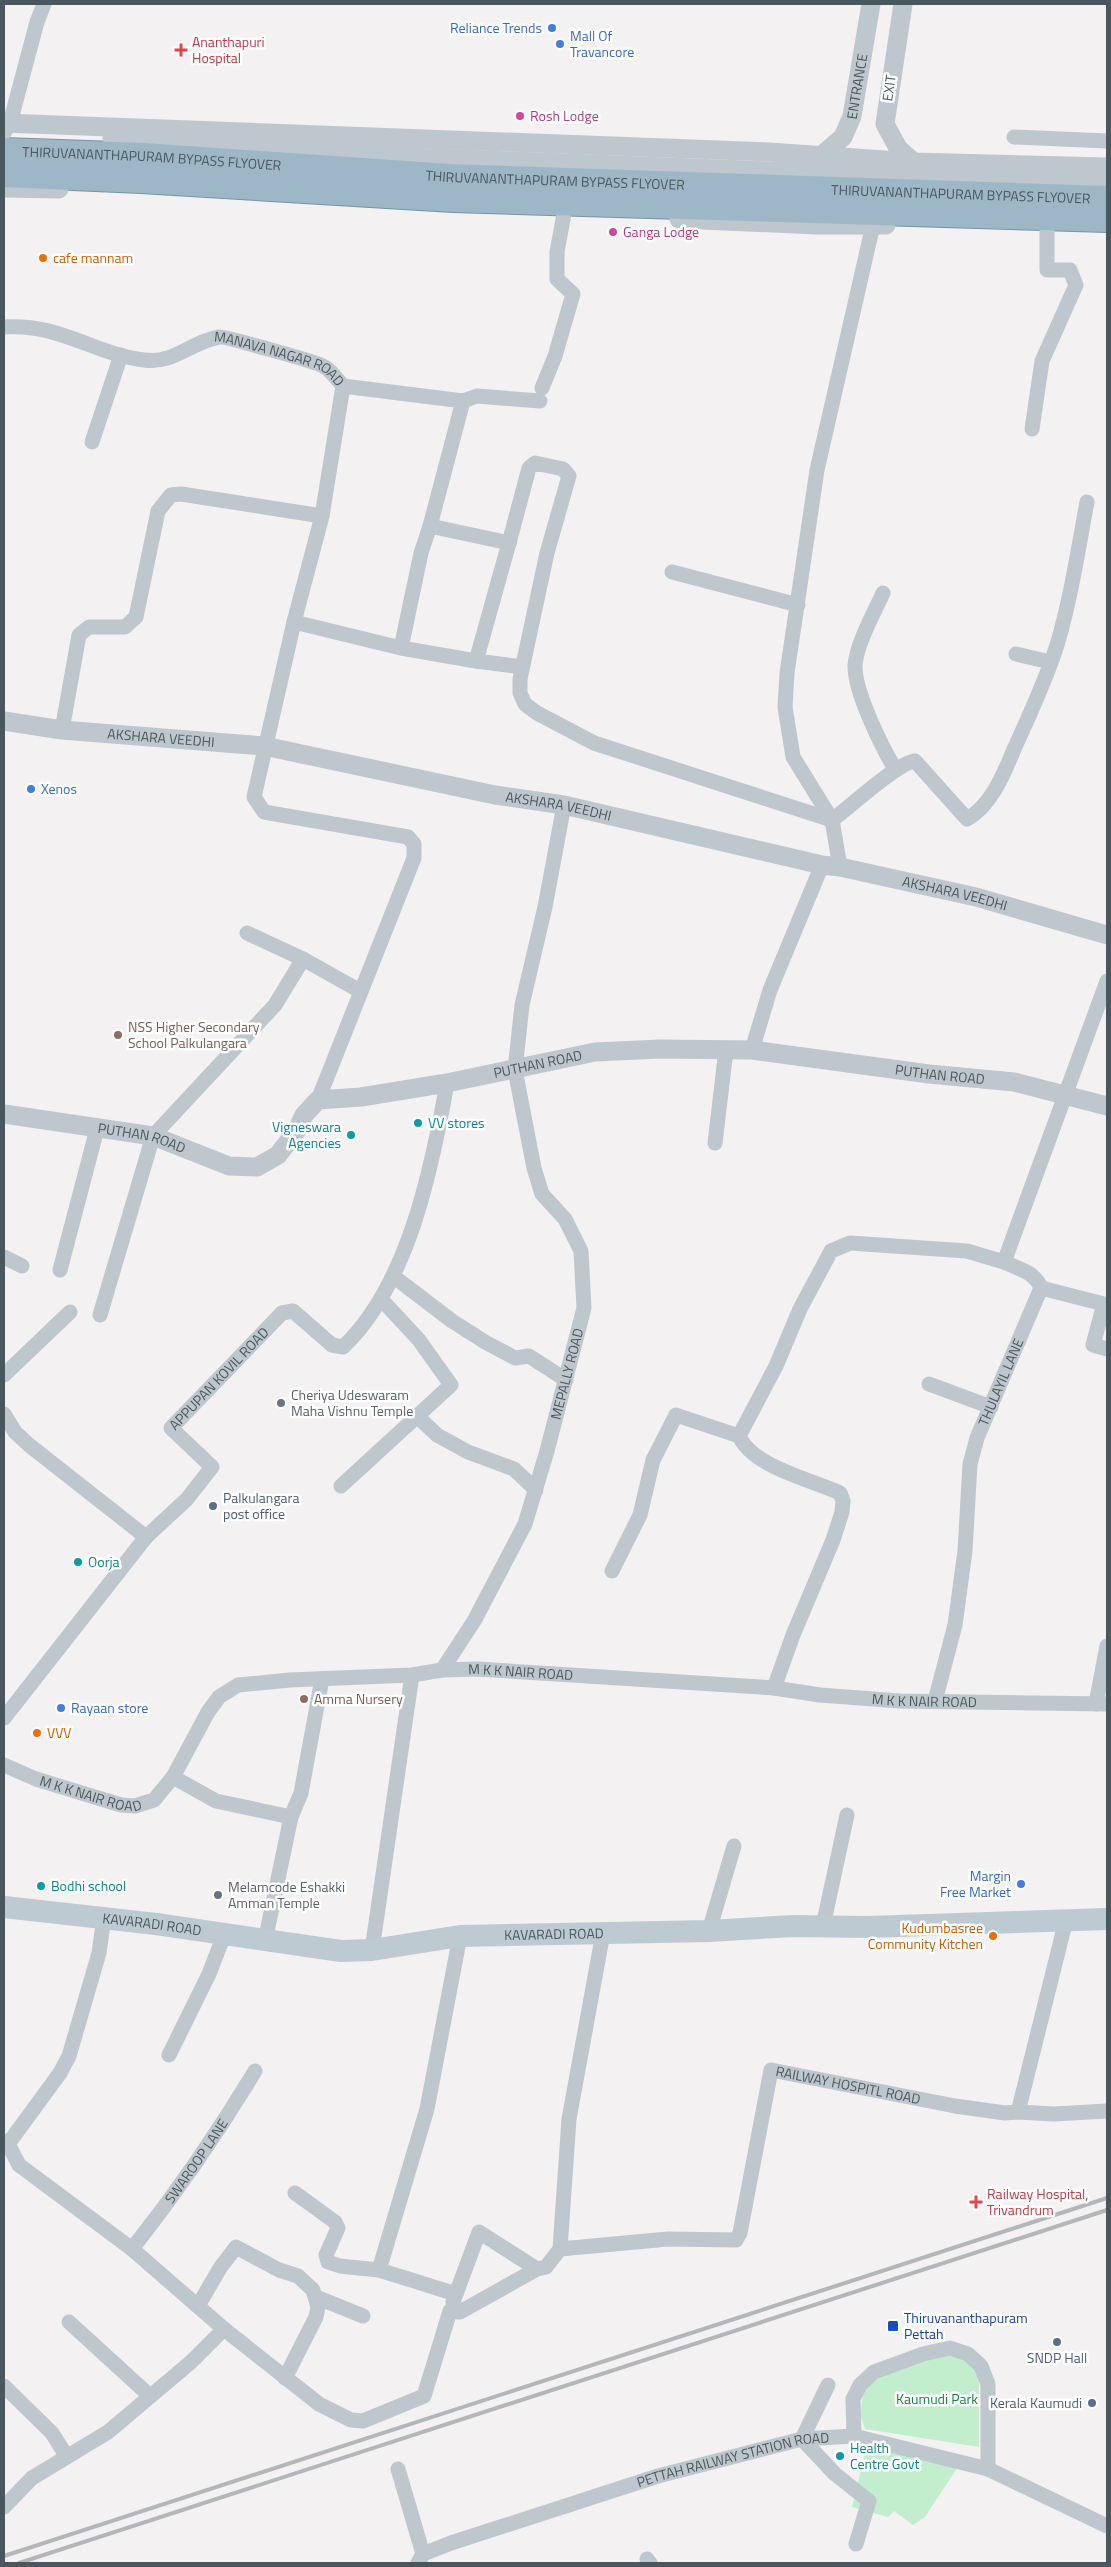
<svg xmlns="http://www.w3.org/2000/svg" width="1111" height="2567" font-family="'Titillium Web',sans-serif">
<rect width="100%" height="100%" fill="#f3f1f1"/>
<!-- green -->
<g fill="#c2eecd">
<polygon points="951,2352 971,2360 979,2373 979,2447 865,2429 860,2414 864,2389 888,2372"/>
<polygon points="867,2445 957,2468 925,2517 913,2525 894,2511 888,2517 852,2507"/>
</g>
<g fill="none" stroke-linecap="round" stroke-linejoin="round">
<!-- trunk casing -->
<g stroke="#7695a9" stroke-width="28">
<g id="trunk">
<path id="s13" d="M 4,151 L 144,156 L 449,177 L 1107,199"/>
<polyline points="4,174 141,180 453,199 1107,219"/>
</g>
</g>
<!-- minor -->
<g stroke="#bdc7cd" stroke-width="15">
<polyline points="4,133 10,123 37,22 44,4"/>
<polyline points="1014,137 1107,141"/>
<path id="s1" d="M 4,327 C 60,323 93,354 144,360 C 175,364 190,342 219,337 C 224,336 312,361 321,365 C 329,368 337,379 343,386 L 322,516 L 294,622 L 254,797 L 264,812 L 408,837 L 414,844 L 414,858 L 318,1100"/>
<polyline points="343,386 463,401 477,396 540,401"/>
<polyline points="542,388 555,356 573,294 557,279 557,252 564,214"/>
<polyline points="1032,429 1042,361 1076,285 1070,270 1047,270 1047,229"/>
<polyline points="92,442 121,355"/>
<polyline points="430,526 463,401"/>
<path d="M 509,543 L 529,468 L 535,463 L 563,469 L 569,476 L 547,553 L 520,679 L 520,693 L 525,704 L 537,713 L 594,743 L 832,820 C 849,808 898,762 915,761 L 967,819 C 992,805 1004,773 1015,747 C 1030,714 1046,680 1057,645 C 1071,598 1078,550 1087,502"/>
<polyline points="672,572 798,605"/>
<path d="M 883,593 C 874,613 857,643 855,665 C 854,691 882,747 895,769"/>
<polyline points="294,622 401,648 421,553 430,526 509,543 476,661 401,648"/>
<polyline points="1016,654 1050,662"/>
<polyline points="476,661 522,667"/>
<polyline points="62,730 79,635 89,627 125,627 136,617 158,511 171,495 181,494 322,516"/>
<polyline points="840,867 832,820 793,757 785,707 787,673 817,470 873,225"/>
<polyline points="247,933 303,959 360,991"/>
<polyline points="752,1050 770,990 822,865"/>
<polyline points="715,1143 726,1050"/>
<polyline points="4,1257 22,1266"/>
<polyline points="60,1270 97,1129"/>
<polyline points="393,1276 452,1321 485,1342 515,1358 529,1356 566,1380"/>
<polyline points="1041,1288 1104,1304 1093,1345 1107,1349"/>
<polyline points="100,1315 153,1136 275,1005 303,959"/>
<polyline points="4,1375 70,1312"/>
<polyline points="929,1384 991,1407"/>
<polyline points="4,1414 15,1432 29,1445 146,1537"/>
<polyline points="417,1416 437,1435 468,1452 514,1469 536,1490"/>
<polyline points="341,1486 451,1385 419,1340 381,1299"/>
<polyline points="612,1571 640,1515 653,1460 676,1415 739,1436"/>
<path id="s2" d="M 442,1670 L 474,1621 L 525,1524 L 547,1451 L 584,1308 L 581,1251 L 565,1219 L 542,1194 L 534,1168 L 515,1070 L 522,1005 L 545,907 L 564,805"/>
<path d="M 774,1688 L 793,1635 L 833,1540 L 842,1512 L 843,1501 L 840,1493 C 810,1479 753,1467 739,1436 L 776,1366 L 800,1309 L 831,1251 L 850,1243 L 967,1251 L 1004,1262"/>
<path id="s3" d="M 935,1701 L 955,1625 L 965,1551 L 970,1464 L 977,1438 L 1041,1288 C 1035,1272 1019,1269 1004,1262 L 1107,981"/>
<polyline points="1096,1704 1107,1646"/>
<path id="s4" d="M 4,1718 L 146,1537 L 187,1499 L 212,1467 L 171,1428 L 282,1313 L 293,1311 L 332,1345 L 343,1347 C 408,1286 432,1168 447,1083"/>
<path id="s5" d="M 4,1765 L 36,1779 L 121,1805 L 135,1806 L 154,1800 L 173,1777 L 208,1712 L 219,1697 L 238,1685 L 290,1680 L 412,1675 L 442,1670 L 478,1669 L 774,1688 L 820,1695 L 900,1701 L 1107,1704"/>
<polyline points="173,1777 216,1801 291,1817"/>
<polyline points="823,1926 847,1815"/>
<polyline points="709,1931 734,1846"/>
<polyline points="265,1941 291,1817 301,1793 322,1679"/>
<polyline points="372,1950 412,1675"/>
<polyline points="169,2055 209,1974 224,1935"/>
<polyline points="1018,2112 1054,2114 1107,2111"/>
<polyline points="4,2141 8,2144 19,2165 132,2249 224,2329 319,2404 351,2420 363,2421 424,2396 450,2311 460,2312 537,2269 546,2267 560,2249 569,2119 603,1933"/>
<polyline points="8,2144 60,2073 69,2056 99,1953 104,1917"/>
<polyline points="295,2193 335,2222 338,2228 326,2255 328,2262 340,2266 379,2270 456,2294"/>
<path id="s6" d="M 132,2249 C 177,2192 217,2134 255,2071"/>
<path id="s7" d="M 560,2249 L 668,2239 L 736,2240 L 740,2233 L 771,2070 L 955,2106 L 1005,2113 L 1018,2112 L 1066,1920"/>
<polyline points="379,2270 427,2109 460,1936"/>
<polyline points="316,2297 363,2316"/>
<polyline points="453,2302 479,2232 537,2269"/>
<polyline points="198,2306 220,2268 236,2247 279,2270 298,2276 313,2290 318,2307 316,2317 285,2378"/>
<polyline points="69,2322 150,2396"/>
<polyline points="828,2385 802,2439 835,2474 869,2501 856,2544"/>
<polyline points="4,2386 52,2433 67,2457"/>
<polyline points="854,2436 853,2399 860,2385 874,2372 923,2354 950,2348 968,2354 981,2366 988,2384 988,2469"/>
<polyline points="398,2469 423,2554"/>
<polyline points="4,2507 32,2478 108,2432 191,2362 224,2329"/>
<polyline points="647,2559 650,2563"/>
<path id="s8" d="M 418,2563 L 423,2554 L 451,2543 L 658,2476 L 802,2439 L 854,2436 L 988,2469 L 1107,2526"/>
</g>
<!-- tertiary -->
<g stroke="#bdc7cd" stroke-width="19">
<polyline points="903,4 885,124 898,148 913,162"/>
<polyline points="4,123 769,152 913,162 1107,167"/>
<polyline points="112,139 408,157 1107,184"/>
<path id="s9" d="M 821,156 L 843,137 L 852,116 L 871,4"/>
<polyline points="4,188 59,189"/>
<polyline points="679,219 817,225 886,225"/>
<path id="s10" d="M 4,721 L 62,730 L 264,746 L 495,795 L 564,805 L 822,865 L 840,867 L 976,897 L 1107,935"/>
<path id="s11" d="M 4,1114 L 153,1136 L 229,1166 L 257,1167 L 278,1155 L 297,1130 L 304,1115 L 318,1100 L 361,1097 L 447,1083 L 595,1052 L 660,1049 L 752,1050 L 929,1074 L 1014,1082 L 1107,1106"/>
</g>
<!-- secondary -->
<path stroke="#bdcad2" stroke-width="22" id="s12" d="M 4,1907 L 156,1924 L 341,1951 L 372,1950 L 460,1936 L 709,1931 L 793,1926 L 868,1927 L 1107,1919"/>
<!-- trunk -->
<use href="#trunk" stroke="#9eb7c6" stroke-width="26"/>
<!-- rail -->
<g stroke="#b3b7bb" stroke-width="4">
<polyline points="4,2556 1107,2198"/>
<polyline points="19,2563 1107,2210"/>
</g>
</g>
<!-- markers -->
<g fill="#3f7fe0" stroke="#fff" stroke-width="2">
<circle cx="552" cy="28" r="5"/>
<circle cx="560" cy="44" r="5"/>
<circle cx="31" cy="789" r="5"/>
<circle cx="61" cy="1708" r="5"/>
<circle cx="1021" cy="1884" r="5"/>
</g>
<g fill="#e0444e" stroke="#fff" stroke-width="2">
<path d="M178.5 42.5h5v5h5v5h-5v5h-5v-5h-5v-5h5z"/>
<path d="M973.5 2194.5h5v5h5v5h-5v5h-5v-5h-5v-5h5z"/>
</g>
<g fill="#d1479c" stroke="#fff" stroke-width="2">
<circle cx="520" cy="116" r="5"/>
<circle cx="613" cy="232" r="5"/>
</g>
<g fill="#e8710a" stroke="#fff" stroke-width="2">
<circle cx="43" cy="258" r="5"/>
<circle cx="37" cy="1733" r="5"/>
<circle cx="993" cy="1936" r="5"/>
</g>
<g fill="#8d6e63" stroke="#fff" stroke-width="2">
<circle cx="118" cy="1035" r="5"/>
<circle cx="304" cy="1699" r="5"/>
</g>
<g fill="#0f9aa8" stroke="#fff" stroke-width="2">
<circle cx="418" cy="1123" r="5"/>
<circle cx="351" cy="1135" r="5"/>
<circle cx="78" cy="1562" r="5"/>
<circle cx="41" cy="1886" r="5"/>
<circle cx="840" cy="2456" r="5"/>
</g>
<g fill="#6b7280" stroke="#fff" stroke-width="2">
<circle cx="281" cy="1403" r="5"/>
<circle cx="218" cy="1895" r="5"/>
</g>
<g fill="#5c6f8a" stroke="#fff" stroke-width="2">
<circle cx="213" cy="1506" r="5"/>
<circle cx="1057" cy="2342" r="5"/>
<circle cx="1092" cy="2403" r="5"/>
</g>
<rect fill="#1a4fb4" stroke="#fff" stroke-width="2" x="887" y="2320" width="12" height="12" rx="2.5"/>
<g text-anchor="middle" stroke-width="5" stroke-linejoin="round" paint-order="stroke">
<!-- shop labels -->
<g font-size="14" fill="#366cbe" stroke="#fff" text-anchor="start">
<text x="542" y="33" text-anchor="end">Reliance Trends</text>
<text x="570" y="41">Mall Of<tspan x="570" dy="16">Travancore</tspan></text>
<text x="41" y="794">Xenos</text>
<text x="71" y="1713">Rayaan store</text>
<text x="1011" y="1881" text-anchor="end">Margin<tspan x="1011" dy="16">Free Market</tspan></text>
</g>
<!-- health labels -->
<g font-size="14" fill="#be3a42" stroke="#fff" text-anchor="start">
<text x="192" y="47">Ananthapuri<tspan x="192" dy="16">Hospital</tspan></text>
<text x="987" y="2199">Railway Hospital,<tspan x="987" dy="16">Trivandrum</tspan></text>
</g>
<!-- street labels -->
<g font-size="14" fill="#49575e" stroke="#fff">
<text dy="5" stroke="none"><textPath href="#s9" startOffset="82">ENTRANCE</textPath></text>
<text transform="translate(889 88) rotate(-82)" y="5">EXIT</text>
<text dy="5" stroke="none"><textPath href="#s13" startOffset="148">THIRUVANANTHAPURAM BYPASS FLYOVER</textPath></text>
<text dy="5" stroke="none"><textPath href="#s13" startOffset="552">THIRUVANANTHAPURAM BYPASS FLYOVER</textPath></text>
<text dy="5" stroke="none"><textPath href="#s13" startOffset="958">THIRUVANANTHAPURAM BYPASS FLYOVER</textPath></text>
<text dy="5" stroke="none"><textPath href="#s1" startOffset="289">MANAVA NAGAR ROAD</textPath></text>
<text dy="5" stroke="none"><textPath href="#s10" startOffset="158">AKSHARA VEEDHI</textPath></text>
<text dy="5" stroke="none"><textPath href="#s10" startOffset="562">AKSHARA VEEDHI</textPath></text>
<text dy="5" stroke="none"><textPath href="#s10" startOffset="968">AKSHARA VEEDHI</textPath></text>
<text dy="5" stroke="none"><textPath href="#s11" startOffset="576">PUTHAN ROAD</textPath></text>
<text dy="5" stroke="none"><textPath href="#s11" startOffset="981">PUTHAN ROAD</textPath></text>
<text dy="5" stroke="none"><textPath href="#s11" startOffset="140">PUTHAN ROAD</textPath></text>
<text dy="5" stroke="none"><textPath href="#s2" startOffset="324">MEPALLY ROAD</textPath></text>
<text dy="5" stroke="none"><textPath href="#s4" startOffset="452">APPUPAN KOVIL ROAD</textPath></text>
<text dy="5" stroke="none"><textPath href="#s3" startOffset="328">THULAYIL LANE</textPath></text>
<text dy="5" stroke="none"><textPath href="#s5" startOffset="586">M K K NAIR ROAD</textPath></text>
<text dy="5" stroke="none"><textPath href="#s5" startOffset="991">M K K NAIR ROAD</textPath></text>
<text dy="5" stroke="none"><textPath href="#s5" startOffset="92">M K K NAIR ROAD</textPath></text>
<text dy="5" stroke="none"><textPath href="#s12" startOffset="149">KAVARADI ROAD</textPath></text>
<text dy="5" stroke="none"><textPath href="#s12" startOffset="554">KAVARADI ROAD</textPath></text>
<text dy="5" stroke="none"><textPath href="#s7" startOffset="429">RAILWAY HOSPITL ROAD</textPath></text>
<text dy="5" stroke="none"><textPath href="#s6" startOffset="109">SWAROOP LANE</textPath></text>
<text dy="5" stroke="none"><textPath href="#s8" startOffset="335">PETTAH RAILWAY STATION ROAD</textPath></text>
</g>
<!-- hotel labels -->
<g font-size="14" fill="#b23c85" stroke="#fff" text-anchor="start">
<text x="530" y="121">Rosh Lodge</text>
<text x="623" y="237">Ganga Lodge</text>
</g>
<!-- food labels -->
<g font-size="14" fill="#c56008" stroke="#fff" text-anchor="start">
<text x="53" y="263">cafe mannam</text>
<text x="47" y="1738">VVV</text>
<text x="983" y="1933" text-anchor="end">Kudumbasree<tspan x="983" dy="16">Community Kitchen</tspan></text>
</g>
<!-- education labels -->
<g font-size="14" fill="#785e54" stroke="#fff" text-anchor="start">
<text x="128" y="1032">NSS Higher Secondary<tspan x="128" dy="16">School Palkulangara</tspan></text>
<text x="314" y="1704">Amma Nursery</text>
</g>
<!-- culture labels -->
<g font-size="14" fill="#0d838f" stroke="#fff" text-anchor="start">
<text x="428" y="1128">VV stores</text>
<text x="341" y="1132" text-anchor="end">Vigneswara<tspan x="341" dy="16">Agencies</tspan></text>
<text x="88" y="1567">Oorja</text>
<text x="51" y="1891">Bodhi school</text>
<text x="850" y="2453">Health<tspan x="850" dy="16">Centre Govt</tspan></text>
</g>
<!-- worship labels -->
<g font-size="14" fill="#5b616d" stroke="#fff" text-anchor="start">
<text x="291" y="1400">Cheriya Udeswaram<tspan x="291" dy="16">Maha Vishnu Temple</tspan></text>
<text x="228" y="1892">Melamcode Eshakki<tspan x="228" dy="16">Amman Temple</tspan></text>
</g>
<!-- service labels -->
<g font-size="14" fill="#4e5e75" stroke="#fff" text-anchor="start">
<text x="223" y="1503">Palkulangara<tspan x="223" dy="16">post office</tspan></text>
<text x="1057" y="2363" text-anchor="middle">SNDP Hall</text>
<text x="1082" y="2408" text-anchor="end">Kerala Kaumudi</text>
</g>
<!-- transit labels -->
<g font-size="14" fill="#164399" stroke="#fff" text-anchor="start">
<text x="904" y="2323">Thiruvananthapuram<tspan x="904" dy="16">Pettah</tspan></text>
</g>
<!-- park labels -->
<g font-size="14" fill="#1b7e3f" stroke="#fff">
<text x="937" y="2404">Kaumudi Park</text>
</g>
</g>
<!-- border -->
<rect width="1111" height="2567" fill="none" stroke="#49575e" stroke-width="10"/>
</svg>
